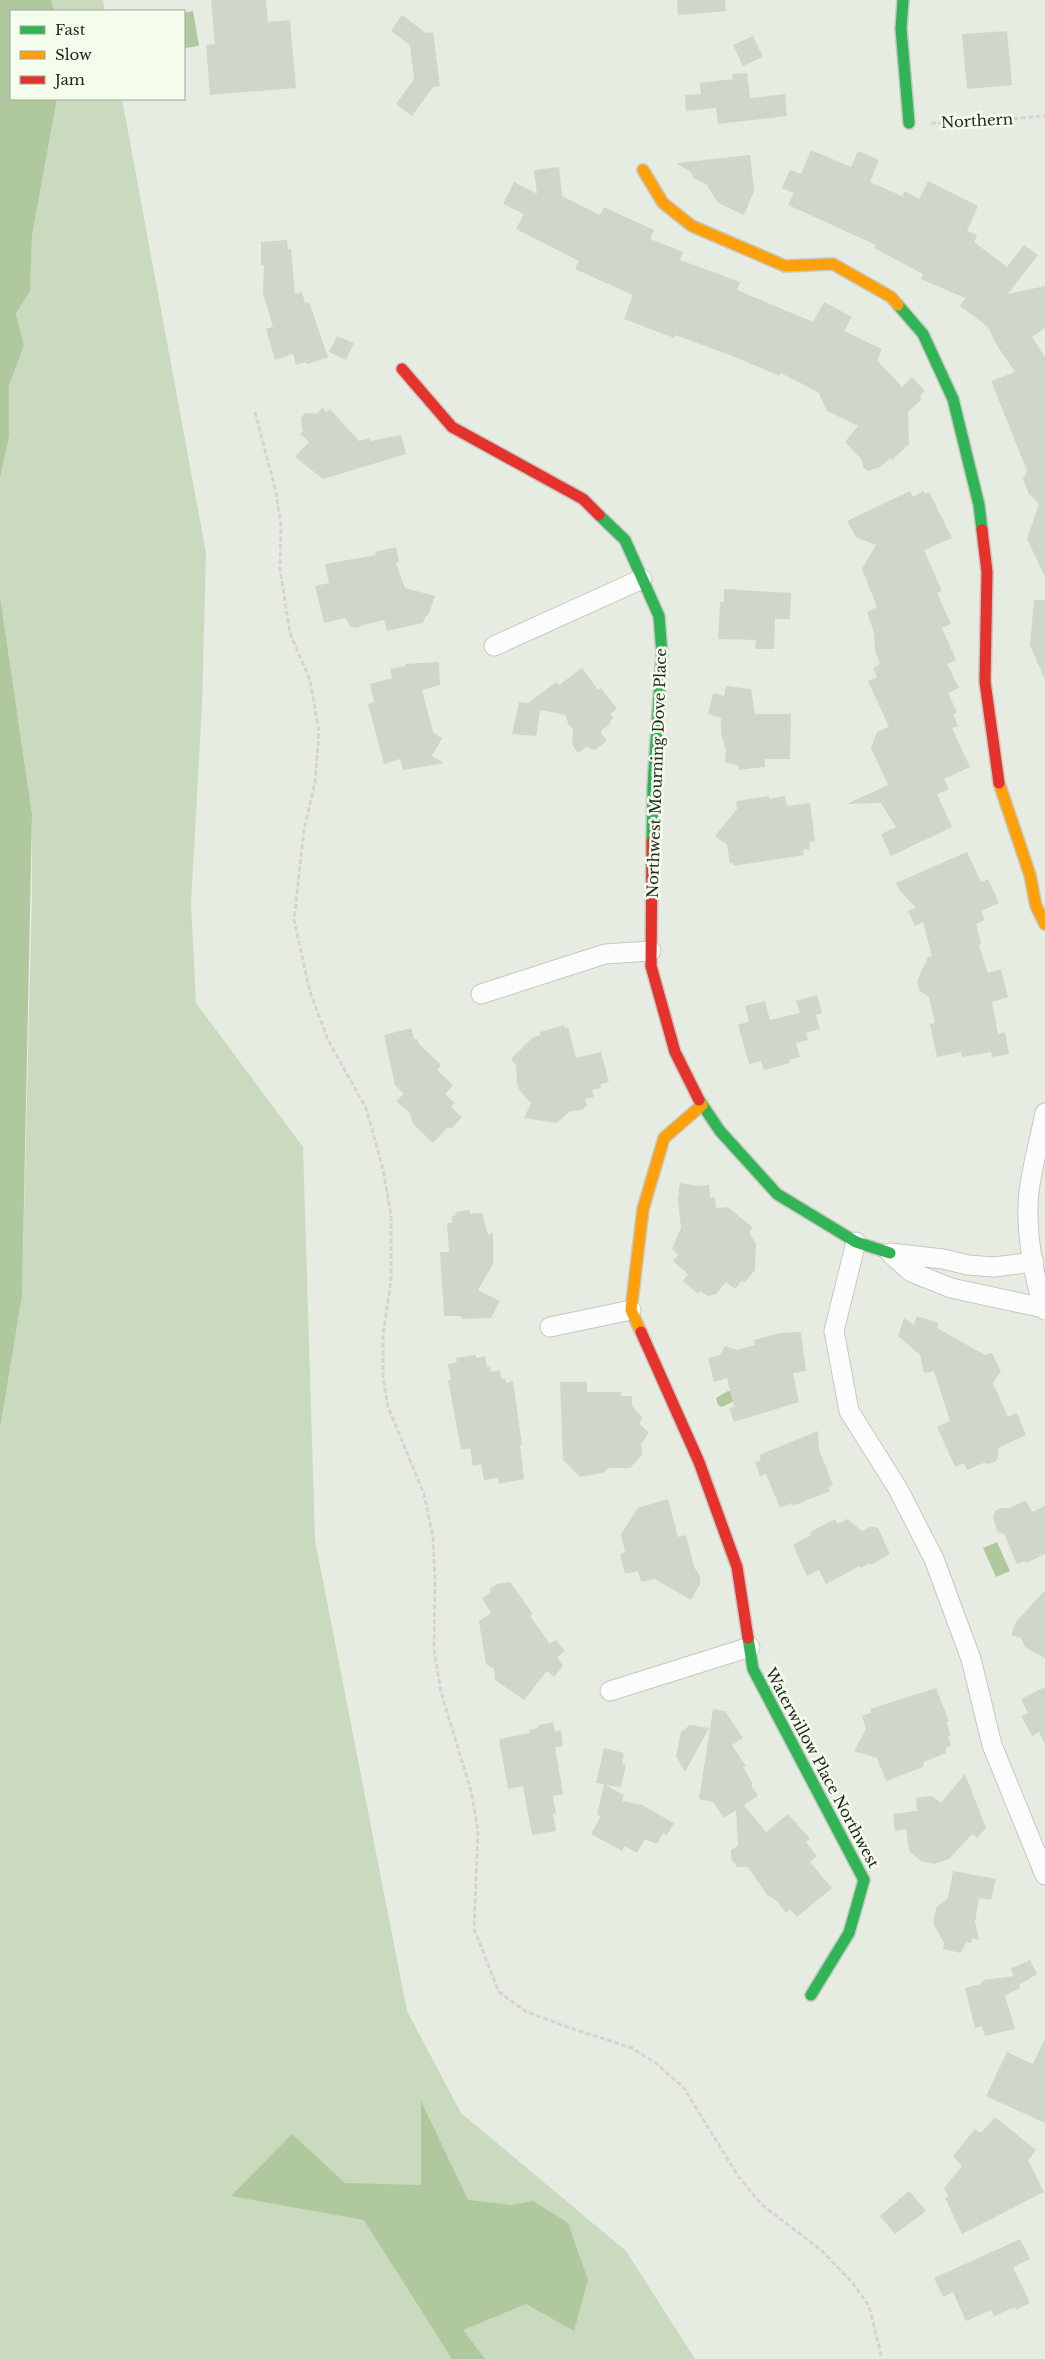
<svg xmlns="http://www.w3.org/2000/svg" width="1045" height="2359" font-family="'Libre Baskerville',serif">
<rect width="100%" height="100%" fill="#e7ece3"/>
<!-- green -->
<g fill="#cadabe">
<polygon points="51,0 103,0 105,11 55,11"/>
<polygon points="57,99 122,99 206,553 202,706 191,904 196,1003 303,1147 315,1540 407,2011 461,2113 626,2251 695,2359 0,2359 0,1429 22,1296 32,895 32,814 0,596 0,478 9,437 9,386 24,345 16,314 30,291 32,236"/>
</g>
<!-- water -->
<g fill="#b0c89d">
<polygon points="0,0 51,0 55,11 11,11 11,99 57,99 32,236 30,291 16,314 24,345 9,386 9,437 0,478"/>
<polygon points="193,11 199,46 185,48 184,13"/>
<polygon points="0,596 32,814 22,1296 0,1429"/>
<polygon points="728,1391 732,1392 738,1399 722,1407 718,1405 716,1398"/>
<polygon points="997,1542 1010,1571 996,1577 983,1548"/>
<polygon points="421,2101 468,2200 512,2205 533,2201 568,2223 588,2280 574,2331 526,2304 463,2330 485,2359 452,2359 364,2220 231,2196 292,2134 345,2183 421,2185"/>
</g>
<!-- building -->
<g fill="#cfd7c8">
<polygon points="211,0 266,0 268,22 290,20 296,88 210,95 206,45 215,44"/>
<polygon points="677,0 725,0 726,11 678,15"/>
<polygon points="402,15 426,33 433,32 440,86 433,87 412,116 396,104 414,79 410,45 391,31"/>
<polygon points="1007,31 1012,85 967,89 962,34"/>
<polygon points="753,36 763,57 743,66 733,45"/>
<polygon points="747,73 750,98 785,94 787,116 718,124 716,108 686,111 685,95 701,94 700,83 733,79 732,74"/>
<polygon points="811,150 851,167 858,151 879,160 870,182 902,196 905,191 919,199 928,181 978,206 967,231 977,235 974,242 1007,267 1024,245 1038,255 1008,294 1045,286 1045,328 1032,337 1045,357 1045,577 1027,539 1039,504 1029,494 1023,479 1027,471 991,381 1015,372 996,344 988,327 960,306 965,298 921,279 923,274 874,248 876,245 788,205 794,193 782,188 790,170 801,174"/>
<polygon points="750,155 754,191 744,215 718,203 706,184 693,178 692,173 676,163"/>
<polygon points="559,167 562,196 600,215 604,207 654,230 650,239 683,252 680,260 740,282 737,290 813,322 824,302 852,317 844,331 882,349 877,360 902,387 912,377 925,391 919,397 922,399 908,412 909,444 892,460 890,458 880,467 868,471 864,468 861,459 845,442 858,426 827,411 818,392 781,373 780,376 730,355 675,335 674,338 624,319 633,295 575,269 579,261 516,229 524,214 503,204 514,182 537,194 534,170"/>
<polygon points="287,240 288,249 291,249 295,294 302,292 305,303 309,302 328,357 308,364 305,362 296,365 293,354 275,360 266,329 273,327 263,293 264,265 261,266 261,242"/>
<polygon points="337,336 354,343 346,360 329,352"/>
<polygon points="322,408 327,412 330,409 359,441 370,438 371,441 401,435 406,454 323,479 295,457 309,442 300,434 303,431 301,420 303,415 307,413 317,414"/>
<polygon points="910,491 913,497 924,491 925,494 929,492 952,538 924,550 942,591 937,593 951,624 942,628 956,660 947,664 959,688 948,693 957,712 953,714 958,726 952,728 970,767 944,779 949,789 937,794 952,827 891,856 881,834 896,827 881,803 847,804 888,785 871,748 877,732 889,727 868,681 877,677 873,668 880,664 875,651 874,633 867,612 877,607 862,569 876,545 856,537 847,521"/>
<polygon points="396,547 399,562 396,563 405,588 435,596 428,616 426,615 423,623 387,631 384,620 363,625 358,628 351,627 345,618 324,623 315,586 329,583 325,564 376,555 375,552"/>
<polygon points="724,589 791,593 790,619 775,619 774,649 755,649 756,640 718,639 720,602 724,602"/>
<polygon points="1034,600 1045,600 1045,680 1030,645"/>
<polygon points="439,662 440,685 422,690 433,732 442,738 432,756 444,763 403,770 400,759 384,764 368,704 374,702 370,684 392,678 390,669 405,666 405,664"/>
<polygon points="582,668 598,690 601,688 617,709 610,714 614,718 609,722 611,723 602,730 601,733 607,741 595,750 586,747 578,753 572,744 573,729 568,724 566,715 540,710 536,736 512,734 519,702 528,703 556,682 559,685"/>
<polygon points="726,686 751,689 755,714 791,714 790,759 765,759 765,767 739,770 738,765 725,763 726,751 721,733 721,718 708,714 713,693 724,696"/>
<polygon points="769,796 769,799 785,796 787,806 810,803 815,841 809,842 810,849 803,850 804,855 733,866 733,863 730,863 727,845 715,836 737,809 736,801"/>
<polygon points="967,852 981,882 988,879 999,903 981,911 985,920 976,924 981,943 979,946 988,973 1001,969 1008,997 992,1002 998,1034 1005,1032 1009,1054 992,1057 991,1052 962,1057 961,1052 937,1057 930,1024 935,1023 929,997 919,990 917,981 928,957 932,956 923,922 915,926 908,911 916,908 900,891 896,883"/>
<polygon points="817,995 822,1013 816,1015 820,1029 806,1033 808,1040 796,1043 800,1057 789,1060 790,1063 764,1070 761,1061 749,1064 738,1025 749,1021 745,1006 765,1001 770,1020 800,1013 796,1001"/>
<polygon points="564,1025 565,1028 568,1027 576,1058 601,1052 609,1082 600,1084 601,1088 592,1090 594,1097 585,1099 587,1105 582,1110 570,1111 557,1123 524,1118 531,1103 520,1091 517,1084 516,1065 511,1059 532,1038 541,1035 540,1032"/>
<polygon points="411,1028 414,1039 417,1039 419,1044 441,1065 437,1070 453,1085 445,1094 455,1103 451,1107 462,1117 451,1129 448,1127 433,1143 413,1124 409,1112 396,1101 404,1094 395,1085 384,1035"/>
<polygon points="680,1183 697,1186 709,1185 710,1198 715,1197 716,1208 728,1207 753,1228 749,1232 756,1244 755,1270 744,1283 742,1280 735,1289 726,1282 716,1294 708,1296 700,1291 698,1294 683,1281 688,1274 673,1261 678,1255 672,1249 681,1228 678,1200"/>
<polygon points="470,1210 470,1214 482,1213 488,1235 493,1233 493,1264 478,1290 500,1301 491,1318 462,1319 461,1316 444,1316 440,1252 449,1252 447,1223 452,1223 452,1216 455,1216 456,1212"/>
<polygon points="917,1316 939,1323 937,1328 985,1355 992,1353 1001,1371 993,1383 1008,1417 1017,1413 1026,1435 998,1448 998,1458 995,1462 989,1464 983,1463 967,1470 964,1463 955,1467 937,1427 950,1421 934,1371 924,1373 920,1355 898,1336 904,1318 914,1325"/>
<polygon points="801,1332 806,1371 793,1373 799,1402 734,1422 729,1408 734,1407 727,1378 714,1382 708,1358 720,1355 725,1346 737,1350 755,1345 754,1340 780,1333"/>
<polygon points="476,1355 476,1358 485,1356 487,1367 490,1367 491,1372 500,1370 501,1379 505,1379 506,1383 513,1381 522,1445 520,1445 524,1479 499,1484 498,1478 484,1480 481,1464 473,1466 470,1448 461,1450 448,1380 451,1380 448,1364 457,1362 456,1358"/>
<polygon points="560,1382 587,1382 587,1392 621,1392 621,1396 632,1396 632,1406 643,1418 639,1423 649,1433 641,1444 642,1455 630,1468 609,1468 603,1473 580,1477 563,1460"/>
<polygon points="818,1431 819,1449 833,1485 828,1487 830,1491 793,1506 792,1503 780,1508 766,1474 760,1476 755,1462 761,1460 759,1455"/>
<polygon points="668,1499 678,1537 686,1535 694,1567 700,1576 700,1584 691,1600 655,1579 641,1582 638,1571 625,1574 620,1554 625,1552 621,1534 638,1508"/>
<polygon points="1026,1500 1032,1512 1045,1506 1045,1554 1026,1563 1024,1561 1017,1564 1004,1534 997,1531 993,1517 995,1511 1001,1508 1010,1508"/>
<polygon points="835,1519 838,1524 847,1519 862,1531 871,1526 878,1528 890,1554 871,1565 870,1563 861,1568 860,1566 826,1584 819,1570 807,1576 793,1545 811,1535 810,1532"/>
<polygon points="510,1582 533,1614 530,1616 550,1644 556,1640 565,1651 557,1657 563,1666 554,1677 547,1671 524,1700 495,1680 494,1669 486,1664 479,1621 491,1613 482,1598 491,1592 489,1589 497,1584"/>
<polygon points="1045,1590 1045,1658 1025,1647 1021,1638 1011,1635 1016,1622"/>
<polygon points="1045,1687 1045,1744 1039,1732 1032,1736 1021,1716 1028,1713 1021,1699"/>
<polygon points="936,1688 949,1721 946,1722 951,1735 948,1736 951,1746 946,1748 946,1753 924,1762 923,1767 886,1781 877,1758 854,1751 866,1729 862,1716 871,1713 870,1709"/>
<polygon points="713,1709 725,1711 743,1738 732,1745 746,1766 743,1767 753,1784 751,1785 758,1796 744,1805 766,1832 788,1814 810,1839 806,1842 817,1856 810,1862 832,1888 797,1917 790,1909 786,1913 776,1900 767,1895 748,1867 737,1867 731,1859 731,1850 738,1846 736,1810 724,1818 713,1802 699,1799"/>
<polygon points="553,1722 555,1732 561,1730 563,1746 555,1747 563,1794 553,1796 556,1815 553,1813 556,1831 532,1835 523,1786 508,1789 499,1739 530,1733 529,1730 538,1728 538,1725"/>
<polygon points="690,1725 709,1728 685,1772 676,1756 681,1732"/>
<polygon points="604,1748 624,1753 622,1764 626,1765 621,1787 605,1785 624,1795 622,1801 642,1805 674,1823 667,1835 663,1833 657,1844 645,1839 637,1853 624,1846 622,1851 591,1834 601,1816 597,1815 604,1784 596,1783"/>
<polygon points="965,1774 986,1828 977,1838 972,1834 949,1859 934,1864 921,1861 909,1851 906,1829 895,1831 893,1814 917,1811 916,1798 932,1796 941,1803"/>
<polygon points="953,1871 996,1879 991,1900 979,1898 975,1922 979,1940 972,1938 971,1943 966,1942 961,1953 943,1949 944,1943 934,1925 934,1917 937,1907 948,1898"/>
<polygon points="1030,1960 1037,1974 1019,1985 1020,1988 1005,1996 1015,2029 985,2036 982,2026 975,2028 965,1988 981,1984 984,1980 1014,1976 1010,1969"/>
<polygon points="1045,2038 1045,2123 986,2096 1007,2052 1033,2064"/>
<polygon points="995,2117 1036,2150 1028,2160 1044,2192 962,2234 945,2198 948,2196 944,2188 962,2166 953,2156 975,2129 981,2133"/>
<polygon points="909,2191 926,2211 895,2234 880,2216"/>
<polygon points="1020,2239 1030,2259 1013,2267 1030,2303 1016,2310 1015,2307 994,2316 991,2310 966,2321 953,2292 943,2297 934,2278"/>
</g>
<g fill="none" stroke-linecap="round" stroke-linejoin="round">
<!-- street casing -->
<g stroke="#c5c9c1" stroke-width="21">
<g id="street">
<polyline points="494,646 642,579"/>
<polyline points="481,994 605,954 651,951"/>
<path d="M 1045,1113 C 1040,1139 1032,1166 1029,1192 C 1025,1226 1033,1278 1045,1310"/>
<polyline points="856,1242 834,1331 849,1411 898,1489 934,1559 971,1659 992,1745 1045,1875"/>
<polyline points="1034,1262 994,1267 968,1265 943,1259 890,1253 911,1272 951,1288 1044,1308"/>
<polyline points="550,1327 631,1310"/>
<polyline points="610,1691 750,1647"/>
</g>
</g>
<!-- fast casing -->
<g stroke="#c5c9c1" stroke-width="14">
<g id="fast">
<polyline points="903,0 901,29 909,123"/>
<polyline points="898,305 923,334 953,399 979,505 982,530"/>
<polyline points="599,515 625,540 659,616 662,654 653,786 652,842"/>
<polyline points="699,1100 720,1131 777,1194 856,1242 890,1253"/>
<polyline points="748,1638 753,1669 864,1880 849,1933 811,1995"/>
</g>
</g>
<!-- slow casing -->
<g stroke="#c5c9c1" stroke-width="14">
<g id="slow">
<polyline points="643,170 663,203 692,226 785,266 833,264 891,297 898,305"/>
<polyline points="999,783 1030,875 1036,906 1045,924"/>
<polyline points="641,1332 631,1310 643,1209 664,1138 702,1105"/>
</g>
</g>
<!-- jam casing -->
<g stroke="#c5c9c1" stroke-width="14">
<g id="jam">
<polyline points="402,369 452,427 583,499 599,515"/>
<polyline points="982,530 987,572 985,682 999,783"/>
<polyline points="652,842 651,966 675,1052 699,1100"/>
<polyline points="641,1332 699,1462 737,1567 748,1638"/>
</g>
</g>
<!-- path -->
<g stroke="#d3d5d3" stroke-width="3" stroke-dasharray="5 2.5" stroke-linecap="butt">
<polyline points="931,123 959,123 1045,116"/>
<polyline points="255,412 276,492 281,526 280,569 290,633 310,680 319,732 315,782 304,830 294,920 310,992 328,1040 366,1108 383,1169 391,1215 391,1280 383,1335 383,1377 388,1407 424,1494 433,1537 435,1581 434,1650 441,1692 471,1791 478,1830 474,1929 499,1992 525,2011 567,2027 632,2048 657,2064 684,2088 738,2176 762,2205 821,2250 851,2281 869,2306 882,2359"/>
</g>
<!-- street -->
<use href="#street" stroke="#fbfcfb" stroke-width="19"/>
<!-- fast -->
<use href="#fast" stroke="#30b455" stroke-width="11"/>
<!-- slow -->
<use href="#slow" stroke="#ff9f0a" stroke-width="11"/>
<!-- jam -->
<use href="#jam" stroke="#e5322d" stroke-width="11"/>
</g>
<g text-anchor="middle" stroke-width="5" stroke-linejoin="round" paint-order="stroke">
<!-- street labels -->
<g font-size="15" fill="#242721" stroke="#f4fdec">
<text transform="translate(977 121) rotate(-3)" y="5">Northern</text>
<text transform="translate(657 773) rotate(-88)" y="5">Northwest Mourning Dove Place</text>
<text transform="translate(822 1768) rotate(62)" y="5">Waterwillow Place Northwest</text>
</g>
</g>
<!-- legend -->
<rect x="10" y="10" width="175" height="90" fill="#f4fdec" stroke="#a1a79b"/>
<rect x="20" y="26" width="25" height="8" fill="#30b455" stroke="#a1a79b"/>
<text x="55" y="35" font-size="15" fill="#242721">Fast</text>
<rect x="20" y="51" width="25" height="8" fill="#ff9f0a" stroke="#a1a79b"/>
<text x="55" y="60" font-size="15" fill="#242721">Slow</text>
<rect x="20" y="76" width="25" height="8" fill="#e5322d" stroke="#a1a79b"/>
<text x="55" y="85" font-size="15" fill="#242721">Jam</text>
</svg>
